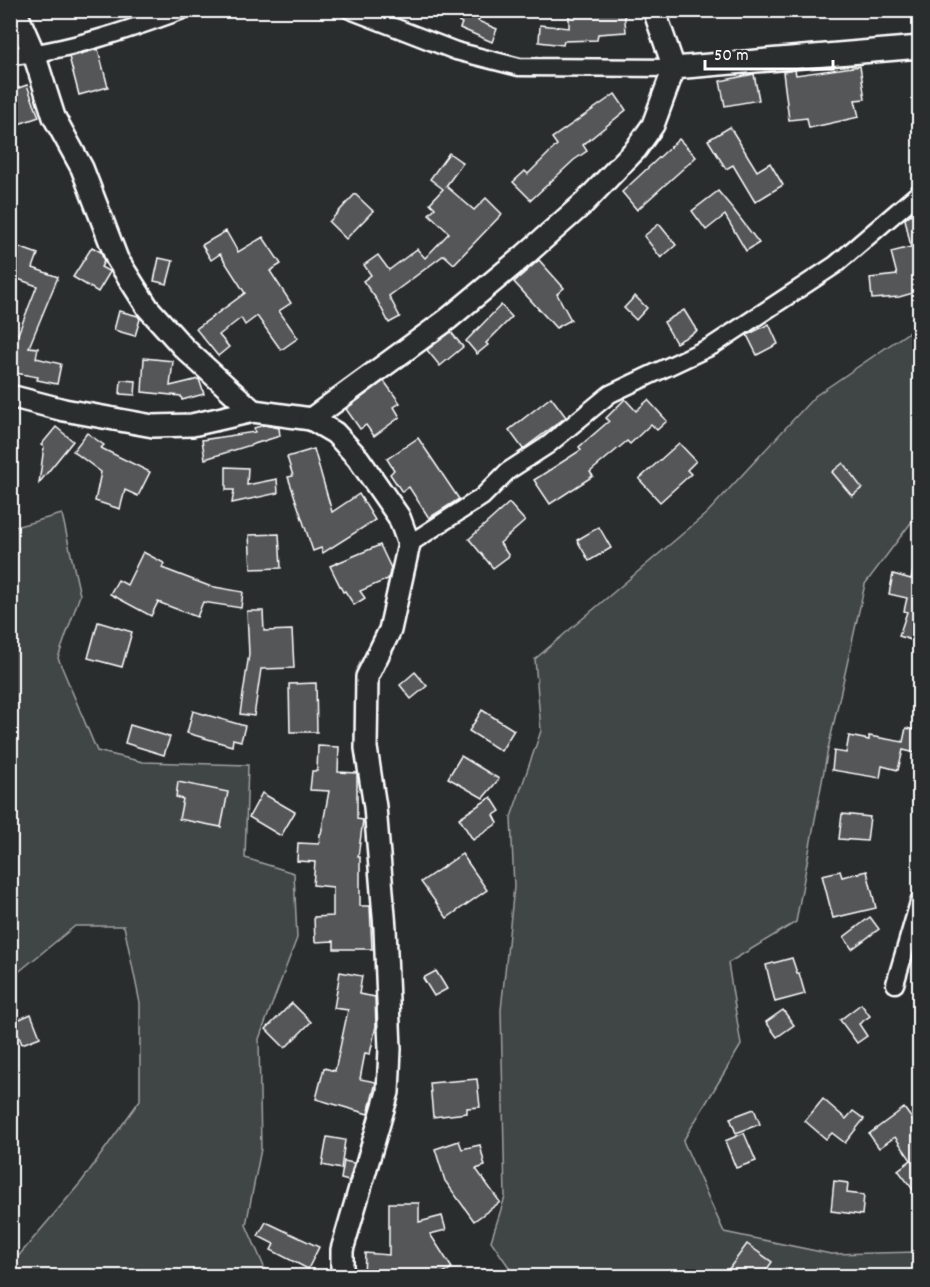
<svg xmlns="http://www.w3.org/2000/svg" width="930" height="1287" font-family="Dekko,sans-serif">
<rect width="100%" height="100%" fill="#2a2d2e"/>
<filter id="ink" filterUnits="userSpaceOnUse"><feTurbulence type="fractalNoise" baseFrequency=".0167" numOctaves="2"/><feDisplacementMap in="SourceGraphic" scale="12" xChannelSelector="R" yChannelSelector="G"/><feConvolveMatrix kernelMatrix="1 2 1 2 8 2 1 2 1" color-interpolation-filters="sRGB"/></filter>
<g filter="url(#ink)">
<!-- green -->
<g fill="#414445" stroke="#a0a2a2" stroke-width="1.5">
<polygon points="912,330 920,337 919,512 865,584 828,749 796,922 728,963 741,1045 683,1141 724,1232 831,1254 919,1252 919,1276 515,1276 491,1241 505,1197 501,1010 514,887 511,817 541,731 535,659 707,513 815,396"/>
<polygon points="62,514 80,595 58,658 97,751 143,762 248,765 245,858 294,873 297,938 259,1039 261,1149 246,1225 268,1276 11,1276 10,1266 82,1181 140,1100 140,1003 124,926 75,926 11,978 11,528"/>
</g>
<!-- building -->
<g fill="#555758" stroke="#fff" stroke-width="1.5">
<polygon points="439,10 484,10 478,21 497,29 492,42 460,28 462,23"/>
<polygon points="569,10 624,10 626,32 598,34 597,40 564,41 563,45 539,42 540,25 569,28"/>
<polygon points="98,49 108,87 79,95 69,57"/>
<polygon points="860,66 865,99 855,100 859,117 809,128 807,118 789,120 783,72 795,70 796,75"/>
<polygon points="754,74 759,100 725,106 720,81"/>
<polygon points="27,85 39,117 10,127 10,91"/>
<polygon points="615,94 626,110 583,145 587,151 574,160 531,200 513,182 525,171 528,174 557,145 552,138"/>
<polygon points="730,127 757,171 770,163 783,185 755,202 733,165 726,169 708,140"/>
<polygon points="679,139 696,157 637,210 622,192"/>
<polygon points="449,153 463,163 446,186 474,210 486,198 502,214 454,264 444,255 389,296 400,317 389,323 377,300 363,281 371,275 364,265 378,255 389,270 417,249 425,258 449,233 429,214 435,208 430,203 443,189 430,179"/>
<polygon points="718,191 733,209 759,243 746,251 725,215 706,230 692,211"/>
<polygon points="355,194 373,211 346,239 329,222"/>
<polygon points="920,207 920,291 899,297 872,299 870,278 897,275 891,252 911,247 905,219"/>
<polygon points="659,224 676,245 661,258 644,236"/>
<polygon points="226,231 238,252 263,237 281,264 270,271 291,303 279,311 298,338 281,350 257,316 245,325 241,318 219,335 229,347 218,356 196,329 245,293 220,254 211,260 202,245"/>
<polygon points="10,244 38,254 33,268 58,277 29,347 38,348 36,358 61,364 57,384 37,380 38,377 10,372 10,344 13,344 16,334 18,334 37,286 10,276"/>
<polygon points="92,247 101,252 104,262 101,267 110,272 98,292 73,277"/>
<polygon points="159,258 173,261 167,284 154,281"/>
<polygon points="539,260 564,288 557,294 571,320 556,328 514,282"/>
<polygon points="635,296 647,308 636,320 624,308"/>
<polygon points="501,305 512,317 486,343 488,345 477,354 466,341"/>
<polygon points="684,310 697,331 676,343 664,322"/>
<polygon points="119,311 138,316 140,319 135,336 114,330"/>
<polygon points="769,324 778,344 757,355 747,335"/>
<polygon points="451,332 463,347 440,366 427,350"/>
<polygon points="144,358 173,361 170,386 199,379 204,394 182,400 181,396 142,392"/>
<polygon points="121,380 136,381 135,395 120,394"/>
<polygon points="384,381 400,403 394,407 400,417 374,436 366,425 360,429 346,409"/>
<polygon points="551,397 566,417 523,449 509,430"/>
<polygon points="625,399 636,411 648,400 667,421 657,430 651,424 630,444 627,441 590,472 593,476 550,504 534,480 581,450 579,447 609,421 606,418"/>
<polygon points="264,425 279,428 280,436 205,459 202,440 255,432 254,428"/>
<polygon points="56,427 73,441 39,483 44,447 41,445"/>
<polygon points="87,433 104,445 101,448 150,472 138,496 125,490 120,509 95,501 101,472 73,451"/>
<polygon points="418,438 459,499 429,518 409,487 402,492 390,474 394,470 387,459"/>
<polygon points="679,443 696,461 687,470 691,474 660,502 639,479"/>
<polygon points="314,449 332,512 359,494 375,520 323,553 321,548 313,551 288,477 293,476 287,457"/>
<polygon points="843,463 862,488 852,496 832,472"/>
<polygon points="226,467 248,468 247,485 277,479 278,493 232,503 234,490 226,490"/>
<polygon points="509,503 525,521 500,543 509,556 493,568 469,539"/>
<polygon points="599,527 611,548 589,561 577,540"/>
<polygon points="279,534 281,568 251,569 249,535"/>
<polygon points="380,545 391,568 388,579 360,591 365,598 354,605 345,591 343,592 330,566"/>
<polygon points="143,552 164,563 162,568 209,586 243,592 241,608 203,602 197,617 158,602 151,616 110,594 118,580 127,585"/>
<polygon points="914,567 920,567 920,643 899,636 907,612 904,611 907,598 889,594 893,574 911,579"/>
<polygon points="247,611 263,611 264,631 292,630 294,668 261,669 254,716 240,714 249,654"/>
<polygon points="98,622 132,632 122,667 88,658"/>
<polygon points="415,672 427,686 411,699 400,685"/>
<polygon points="316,683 317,732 290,732 289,684"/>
<polygon points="482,710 514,730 501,751 469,731"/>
<polygon points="193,711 245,726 241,741 233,739 232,746 187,733"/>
<polygon points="130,725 170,737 164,755 125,743"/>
<polygon points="906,728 920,731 920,754 903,750 898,770 882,766 880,778 832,770 834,751 846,753 849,736 869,740 869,736 903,742"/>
<polygon points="318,746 339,747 338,772 357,773 357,819 363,820 358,857 360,857 360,906 370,906 372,949 334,949 334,941 315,942 314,917 333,916 333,887 313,885 315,862 297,861 298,843 319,844 320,834 321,834 329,791 310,790 312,771 317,771"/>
<polygon points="461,756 499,779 483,798 448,778"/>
<polygon points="178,782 228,792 221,827 179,819 183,799 176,797"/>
<polygon points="262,793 295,812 281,836 249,817"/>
<polygon points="491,797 500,811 494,815 498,823 473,840 459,818"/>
<polygon points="842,814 870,817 867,841 839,839"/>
<polygon points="462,854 487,890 447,918 421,882"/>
<polygon points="840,871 842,877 867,871 876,908 833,918 822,875"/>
<polygon points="870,917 879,929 852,949 844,937"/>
<polygon points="792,958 797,973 799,973 805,994 775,1002 766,965"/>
<polygon points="436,971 447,989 434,996 423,978"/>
<polygon points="340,972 362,976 359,994 375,997 376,1026 370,1054 365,1053 360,1079 376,1082 368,1114 316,1099 324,1068 335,1071 348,1010 334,1008"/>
<polygon points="292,1003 311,1022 285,1048 266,1029"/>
<polygon points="861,1004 870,1016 859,1024 867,1036 857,1043 840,1020"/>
<polygon points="783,1010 794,1025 777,1037 766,1022"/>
<polygon points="31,1014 40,1037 22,1044 13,1022"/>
<polygon points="477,1079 480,1107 467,1108 467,1113 433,1117 430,1083"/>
<polygon points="823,1099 846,1119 853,1111 864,1119 845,1143 832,1133 826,1139 805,1121"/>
<polygon points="904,1108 920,1130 920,1199 898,1170 911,1160 895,1137 879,1148 869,1134"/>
<polygon points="754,1109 760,1124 736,1133 730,1118"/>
<polygon points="744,1133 756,1161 736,1168 725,1141"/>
<polygon points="327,1137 345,1140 341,1169 322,1165"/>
<polygon points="459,1141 462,1149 480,1145 485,1166 476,1169 500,1202 474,1221 445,1181 435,1149"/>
<polygon points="344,1161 354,1163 349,1181 341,1179"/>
<polygon points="834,1181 848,1183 847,1193 864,1195 862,1215 831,1211"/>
<polygon points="389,1203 419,1203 419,1222 442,1216 446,1230 430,1234 452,1268 438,1276 364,1276 365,1253 389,1255"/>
<polygon points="266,1222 319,1247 308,1269 271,1250 274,1244 258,1236"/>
<polygon points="747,1244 772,1262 762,1276 738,1276 728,1270"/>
</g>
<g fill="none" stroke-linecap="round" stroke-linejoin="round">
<!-- minor casing -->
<g stroke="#fff" stroke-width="21">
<g id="minor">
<polyline points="350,10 456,51 519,67 674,68"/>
<path d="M 10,56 C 66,52 131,29 183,10"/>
<polyline points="409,544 482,497 508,471 548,445 610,394 712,346 835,265 920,192"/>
<polyline points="895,984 920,899"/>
</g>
</g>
<!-- tertiary casing -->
<g stroke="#fff" stroke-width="26">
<g id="tertiary">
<polyline points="15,10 34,54 54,117 82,168 117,259 148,308 184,348 253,411"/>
<polyline points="674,68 920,47"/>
<polyline points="10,396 64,410 153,426 192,425 253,411 311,419 335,433 358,458 399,517 409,544 390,630 367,677 366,748 375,807 385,928 390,1049 388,1092 342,1250 342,1276"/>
<polyline points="311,419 448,319 525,255 584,203 636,149 653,125 674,68 654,10"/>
</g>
</g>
<!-- minor -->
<use href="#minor" stroke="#2a2d2e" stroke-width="16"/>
<!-- tertiary -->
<use href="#tertiary" stroke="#2a2d2e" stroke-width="21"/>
</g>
</g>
<!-- margin -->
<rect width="930" height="1287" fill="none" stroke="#2a2d2e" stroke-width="36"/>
<rect x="18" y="18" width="894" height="1251" fill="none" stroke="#fff" stroke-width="2" filter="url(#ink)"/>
<!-- scale -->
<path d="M705 60v9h128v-9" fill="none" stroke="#ffffff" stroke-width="3"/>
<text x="714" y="60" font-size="18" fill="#ffffff" stroke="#2a2d2e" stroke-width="4.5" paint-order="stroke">50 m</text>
</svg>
